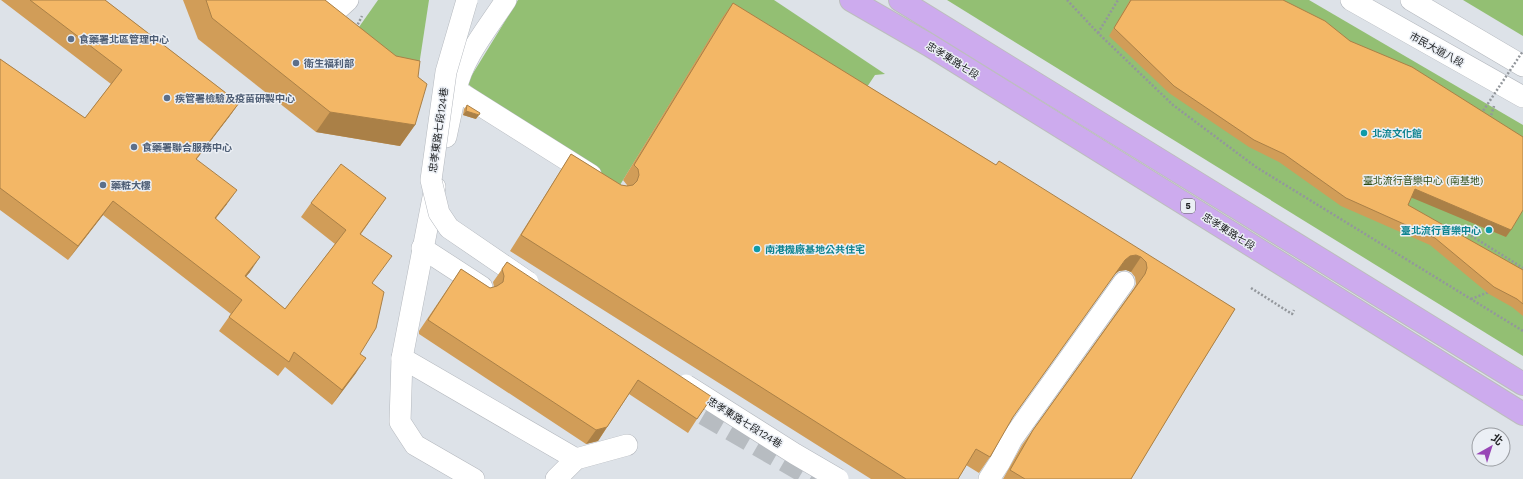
<svg xmlns="http://www.w3.org/2000/svg" width="1523" height="479" font-family="'Work Sans','Noto Sans TC',sans-serif">
<rect width="100%" height="100%" fill="#dde2e8"/>
<!-- green -->
<g fill="#93bf73">
<polygon points="378,0 429,0 413,105 352,37"/>
<polygon points="518,0 774,0 885,74 875,75 855,105 722,19 612,198 482,96 467,83"/>
<polygon points="947,0 1309,0 1523,125 1523,356"/>
<polygon points="1463,0 1523,0 1523,36"/>
</g>
<g fill="none" stroke-linecap="round" stroke-linejoin="round">
<!-- minor-tunnel -->
<polyline stroke="#b7bcc1" stroke-width="21" stroke-dasharray="21 10" stroke-linecap="butt" points="677,399 815,479"/>
<!-- minor casing -->
<g stroke="#b4b8be" stroke-width="22">
<g id="minor">
<polyline points="312,0 322,9 337,10 348,0"/>
<path d="M 506,0 C 488,28 463,57 456,90 L 591,175"/>
<polyline points="1351,0 1523,97"/>
<polyline points="1411,0 1523,66"/>
<polyline points="446,137 456,90"/>
<polyline points="435,187 402,358 400,422 415,445 474,479"/>
<polyline points="422,248 482,287"/>
<polyline points="402,358 576,459"/>
<polyline points="556,479 576,459 627,445"/>
<polyline points="989,479 1000,462 1012,439 1124,282"/>
</g>
</g>
<!-- major casing -->
<g stroke="#bcbdbe" stroke-width="24">
<g id="major">
<polyline points="851,0 929,45 1523,414"/>
<polyline points="900,0 1523,384"/>
</g>
</g>
<!-- path -->
<g stroke="#93979c" stroke-width="2.5" stroke-dasharray="2 2" stroke-linecap="butt">
<polyline points="1067,0 1098,33 1173,105 1256,167 1523,331"/>
<polyline points="356,28 362,16"/>
<polyline points="1098,33 1118,0"/>
<polyline points="1490,119 1494,106"/>
<polyline points="1454,225 1523,268"/>
<polyline points="1251,288 1292,314 1294,310"/>
<polyline points="1471,299 1489,292"/>
</g>
<!-- minor -->
<use href="#minor" stroke="#fff" stroke-width="21"/>
<!-- major -->
<use href="#major" stroke="#cdabee" stroke-width="22"/>
<!-- minor-bridge casing -->
<g stroke="#b4b8be" stroke-width="22" stroke-linecap="butt">
<g id="minor-bridge">
<polyline points="467,0 446,72 431,180 439,213 449,228 528,282"/>
<polyline points="686,385 795,454 838,479"/>
</g>
</g>
<!-- path-bridge -->
<polyline stroke="#93979c" stroke-width="2.5" stroke-dasharray="2 2" stroke-linecap="butt" points="1481,114 1523,51"/>
<!-- minor-bridge -->
<use href="#minor-bridge" stroke="#fff" stroke-width="21"/>
</g>
<!-- wall -->
<g fill="#d19d58">
<polygon points="1,0 105,0 239,103 229,117 196,159 227,204 216,218 250,272 246,276 285,309 335,244 301,217 311,203 386,198 361,234 372,283 356,373 332,405 285,367 278,376 219,331 231,314 103,215 68,260 0,210 0,59 85,118 111,84"/>
<polygon points="183,0 325,0 418,77 415,125 400,146 316,132 198,39"/>
<polygon points="1130,0 1283,0 1506,237 1412,197 1408,205 1523,270 1523,316 1512,307 1489,294 1430,245 1341,206 1279,162 1249,147 1169,93 1109,36"/>
<polygon points="733,3 996,165 1235,309 1186,388 1131,479 1003,479 1022,445 1134,288 1136,284 1135,277 1131,272 1126,270 1119,271 1114,275 1012,418 990,457 979,473 966,465 958,479 871,479 510,251 561,170 571,154 621,185 627,186 627,185 623,180 722,18"/>
<polygon points="467,105 476,119 463,115 464,109"/>
<polygon points="507,262 697,419 688,433 629,394 598,441 586,444 419,334 419,331 461,269 490,288 494,287 493,282"/>
</g>
<!-- shaded-wall -->
<g fill="#aa8047">
<polygon points="239,103 229,117 186,173 196,159"/>
<polygon points="466,111 479,115 476,119 463,115"/>
<polygon points="330,112 415,125 400,146 316,132"/>
<polygon points="1415,189 1511,230 1506,237 1410,197"/>
<polygon points="237,190 227,204 205,232 215,218"/>
<polygon points="113,201 103,215 68,260 78,246"/>
<polygon points="1136,255 1141,257 1131,272 1126,270 1119,271 1114,275 1125,260 1130,256"/>
<polygon points="260,257 250,272 235,290 245,276"/>
<polygon points="366,358 356,373 332,405 342,390"/>
<polygon points="607,427 598,441 586,444 596,430"/>
</g>
<!-- building -->
<g fill="#f3b766" stroke="#aa8047">
<polygon points="30,0 105,0 239,103 196,159 237,190 215,218 260,257 245,276 285,309 346,230 311,203 341,164 386,198 360,234 392,256 372,283 384,292 376,328 360,354 366,358 342,390 294,352 289,362 229,317 242,300 113,201 78,246 0,188 0,59 85,118 122,70"/>
<polygon points="206,0 325,0 396,56 420,61 418,77 427,84 415,125 330,112 212,18"/>
<polygon points="1131,0 1283,0 1325,21 1350,41 1412,67 1523,137 1523,210 1511,230 1415,189 1408,205 1523,270 1523,304 1517,299 1494,287 1435,238 1346,198 1284,154 1254,140 1174,86 1114,28"/>
<polygon points="733,3 996,165 999,161 1235,309 1186,388 1131,479 1025,479 1010,470 1033,430 1145,274 1147,268 1146,262 1141,257 1136,255 1130,256 1125,260 1013,417 990,457 976,449 958,479 906,479 521,235 571,154 621,185 627,186 633,185 637,181 639,175 638,169 634,165"/>
<polygon points="467,105 480,113 479,115 466,111"/>
<polygon points="507,262 712,397 697,419 638,380 607,427 596,430 428,320 429,318 461,269 490,288 497,286 503,282 504,276 502,269"/>
</g>
<!-- markers -->
<g fill="#5c6f8a" stroke="#ebeff5" stroke-width="1.5">
<circle cx="71" cy="39" r="4"/>
<circle cx="296" cy="63" r="4"/>
<circle cx="167" cy="98" r="4"/>
<circle cx="134" cy="147" r="4"/>
<circle cx="103" cy="185" r="4"/>
</g>
<g fill="#0f9aa8" stroke="#ebeff5" stroke-width="1.5">
<circle cx="1364" cy="133" r="4"/>
<circle cx="1489" cy="230" r="4"/>
<circle cx="757" cy="249" r="4"/>
</g>
<g text-anchor="middle" stroke-width="3" stroke-linejoin="round" paint-order="stroke">
<!-- shield labels -->
<rect fill="#ebeff5" stroke="#5e6063" stroke-width="1" x="1181" y="199" width="14" height="14" rx="3"/>
<g font-size="9" font-weight="bold" fill="#212325">
<text x="1188" y="209">5</text>
</g>
<!-- service labels -->
<g font-size="10" font-weight="bold" fill="#4e5e75" stroke="#ebeff5" text-anchor="start">
<text x="79" y="43">食藥署北區管理中心</text>
<text x="304" y="67">衛生福利部</text>
<text x="175" y="102">疾管署檢驗及疫苗研製中心</text>
<text x="142" y="151">食藥署聯合服務中心</text>
<text x="111" y="189">藥粧大樓</text>
</g>
<!-- street labels -->
<g font-size="10" fill="#212325" stroke="#ebeff5">
<text transform="translate(1437 49) rotate(29)" y="4">市民大道八段</text>
<text transform="translate(953 60) rotate(32)" y="4">忠孝東路七段</text>
<text transform="translate(438 130) rotate(-82)" y="4">忠孝東路七段124巷</text>
<text transform="translate(1229 231) rotate(32)" y="4">忠孝東路七段</text>
<text transform="translate(745 422) rotate(32)" y="4">忠孝東路七段124巷</text>
</g>
<!-- culture labels -->
<g font-size="10" font-weight="bold" fill="#0d838f" stroke="#ebeff5" text-anchor="start">
<text x="1372" y="137">北流文化館</text>
<text x="1481" y="234" text-anchor="end">臺北流行音樂中心</text>
<text x="765" y="253">南港機廠基地公共住宅</text>
</g>
<!-- park labels -->
<g font-size="10" fill="#2d4b12" stroke="#ebeff5">
<text x="1423" y="184">臺北流行音樂中心 (南基地)</text>
</g>
</g>
<!-- north arrow -->
<g transform="translate(1491 447) rotate(39)"><circle r="19" fill="#ebeff5" stroke="#9a9da2"/>
<path d="M0-3L7 15L0 10L-7 15Z" fill="#9846b6"/>
<text y="-6" font-size="11" font-weight="bold" text-anchor="middle" fill="#212325">北</text>
</g>
</svg>
